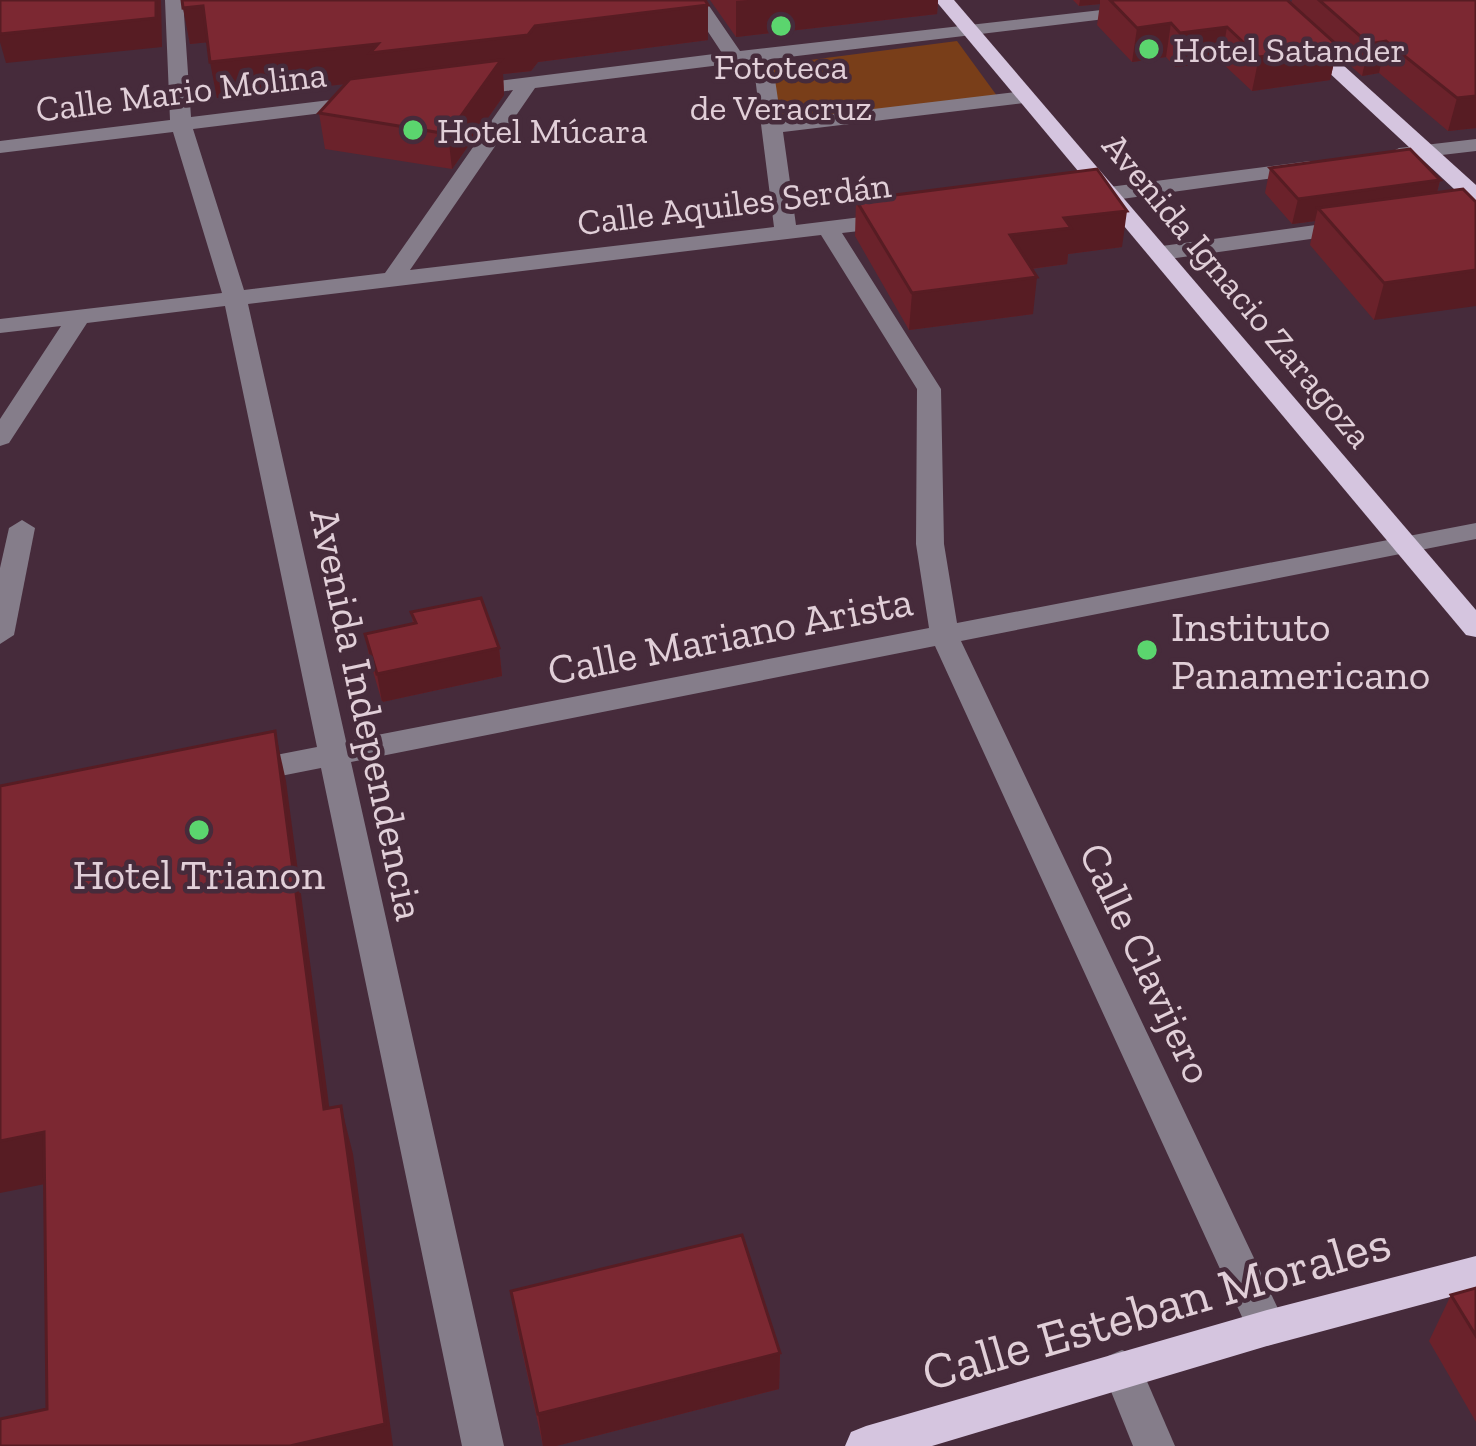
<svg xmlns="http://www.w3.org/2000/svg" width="1476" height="1446" font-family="'Zilla Slab',serif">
<rect width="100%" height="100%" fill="#462b3b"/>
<!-- green -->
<polygon fill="#793e19" points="957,41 1000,100 772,127 764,66"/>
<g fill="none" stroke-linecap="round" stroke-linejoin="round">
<!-- minor -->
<g fill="#857d8a" fill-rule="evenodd">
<path d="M 165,0 L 183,0 L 191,117 L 363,96 L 373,102 L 363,108 L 193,129 L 244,290 L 385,273 L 513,90 L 465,96 L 458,94 L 458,86 L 722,53 L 687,0 L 705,0 L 740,51 L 1145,5 L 1147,9 L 1138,15 L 772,59 L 781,120 L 1024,91 L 1034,97 L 1024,103 L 783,132 L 796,225 L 894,213 L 905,220 L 894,227 L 842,233 L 941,389 L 944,544 L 957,623 L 1476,523 L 1476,539 L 961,641 L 1281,1315 L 1287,1328 L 1281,1341 L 1267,1346 L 1253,1341 L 935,646 L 351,762 L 504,1446 L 462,1446 L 321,768 L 245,783 L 234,780 L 230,772 L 234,764 L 245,761 L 317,747 L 225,306 L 87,323 L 9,443 L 0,446 L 0,419 L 61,326 L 0,333 L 0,319 L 222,293 L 173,132 L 0,153 L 0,141 L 170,120 ZM 753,61 L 774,227 L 410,270 L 535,88 ZM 821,235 L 917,389 L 916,544 L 929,628 L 346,741 L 248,304 Z"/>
<polygon points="1476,139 1476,151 1399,160 1388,154 1399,148"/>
<polygon points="1310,161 1321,167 1318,172 1078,205 1067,198 1078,191"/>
<polygon points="1352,220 1360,222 1360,232 1162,260 1151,253 1162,246"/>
<polygon points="22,520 35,528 14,635 0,644 0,568 9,528"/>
<polygon points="1122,1350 1136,1356 1175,1446 1133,1446 1102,1369 1108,1356"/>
</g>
<!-- major -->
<g fill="#d5c5df" fill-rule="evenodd">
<polygon points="935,0 954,0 1476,610 1476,637 1466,635"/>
<polygon points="1251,0 1271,0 1476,185 1476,204 1468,202"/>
<polygon points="1476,1256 1476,1290 1267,1346 932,1446 845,1446 851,1432 866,1426 1267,1310"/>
</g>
</g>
<!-- wall -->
<g fill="#6b222b">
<polygon points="182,0 708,5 708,40 538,62 531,71 503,74 504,95 452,169 325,149 319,113 345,84 217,98 207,42 190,44"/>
<polygon points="710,0 938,0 937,14 736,37"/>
<polygon points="1073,0 1287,0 1291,3 1292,0 1476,0 1476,128 1448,131 1379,73 1362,76 1336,53 1330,80 1252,91 1221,62 1175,67 1166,57 1132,62 1097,25 1100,4 1079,6"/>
<polygon points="1270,168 1440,180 1437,193 1374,320 1310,245 1315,221 1292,224 1265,193"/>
<polygon points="856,200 1122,247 1068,254 1067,264 1032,269 1033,314 909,330 855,236"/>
<polygon points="411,612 499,648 502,676 382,702 370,661 365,634 413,624"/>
<polygon points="1476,1288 1476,1422 1429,1341 1451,1295"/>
<polygon points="511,1291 780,1353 779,1389 556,1446 543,1446 517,1328"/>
</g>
<!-- shaded-wall -->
<g fill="#571c23">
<polygon points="156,0 161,0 162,47 6,63 0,42 0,34"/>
<polygon points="748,0 938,0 937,14 736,37 736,1"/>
<polygon points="1080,0 1100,0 1100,4 1079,6"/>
<polygon points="708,5 708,40 538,62 531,71 503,74 504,95 452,169 448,134 373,81 217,98 210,62"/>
<polygon points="203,6 210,42 190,44 183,8"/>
<polygon points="1171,23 1166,57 1132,62 1137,28"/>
<polygon points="1227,27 1221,62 1175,67 1180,33"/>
<polygon points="1386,41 1379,73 1362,76 1369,44"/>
<polygon points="1338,46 1330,80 1252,91 1259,57"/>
<polygon points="1476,96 1476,128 1448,131 1457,98"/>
<polygon points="1440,180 1434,205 1318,208 1315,221 1292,224 1298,199"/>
<polygon points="1127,211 1122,247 1068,254 1067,264 1006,272 1010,235 1064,218"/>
<polygon points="1476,270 1476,306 1374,320 1384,283"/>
<polygon points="1037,277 1033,314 909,330 912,293"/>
<polygon points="499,648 502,676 382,702 377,674"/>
<polygon points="275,731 286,781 336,1158 324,1109"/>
<polygon points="341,1106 353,1154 393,1446 290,1446"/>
<polygon points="44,1132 65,1180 0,1193 0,1141"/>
<polygon points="780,1353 779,1389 556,1446 543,1446 538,1414"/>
</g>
<!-- building -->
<g fill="#7c2832" stroke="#571c23" stroke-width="3">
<polygon points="0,0 156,0 156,18 0,34"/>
<polygon points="182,0 705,0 708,5 535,26 528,35 370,53 378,44 210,62 203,6 183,8"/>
<polygon points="1110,0 1287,0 1338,46 1259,57 1227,27 1180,33 1171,23 1137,28"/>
<polygon points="1319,0 1476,0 1476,96 1457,98 1386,41 1369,44"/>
<polygon points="501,60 448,134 319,113 350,79"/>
<polygon points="1410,149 1440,180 1298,199 1270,168"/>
<polygon points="1097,169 1127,211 1064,218 1071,228 1010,235 1037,277 912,293 856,200"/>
<polygon points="1463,189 1476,202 1476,270 1384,283 1318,208"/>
<polygon points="481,598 499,648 377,674 365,634 416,623 411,612"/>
<polygon points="275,731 324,1109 341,1106 385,1424 290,1446 0,1446 0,1419 47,1409 44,1132 0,1141 0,786"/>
<polygon points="742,1235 780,1353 538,1414 511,1291"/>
<polygon points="1476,1288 1476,1336 1451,1295"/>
</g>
<!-- markers -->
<g fill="#5bd56e" stroke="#462b3b" stroke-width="4.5">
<circle cx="781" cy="26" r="12"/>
<circle cx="1149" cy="49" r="12"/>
<circle cx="413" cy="130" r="12"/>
<circle cx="1147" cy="650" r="12"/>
<circle cx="199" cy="830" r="12"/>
</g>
<g text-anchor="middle" stroke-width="9" stroke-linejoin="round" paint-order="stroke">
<!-- far-poi labels -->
<g font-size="36" fill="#e1cfd8" stroke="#462b3b" text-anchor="start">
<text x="1173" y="62">Hotel Satander</text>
<text x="781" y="79" text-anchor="middle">Fototeca<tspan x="781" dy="41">de Veracruz</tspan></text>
<text x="437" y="143">Hotel Múcara</text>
</g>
<!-- far-street labels -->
<g font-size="36" fill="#e1cfd8" stroke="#462b3b">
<text transform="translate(181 91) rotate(-7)" y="13">Calle Mario Molina</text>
<text transform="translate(734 203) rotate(-7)" y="13">Calle Aquiles Serdán</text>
<text transform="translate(1238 290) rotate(50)" y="13">Avenida Ignacio Zaragoza</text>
</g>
<!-- poi labels -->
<g font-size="42" fill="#e1cfd8" stroke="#462b3b" text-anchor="start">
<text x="1171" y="641">Instituto<tspan x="1171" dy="48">Panamericano</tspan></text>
<text x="199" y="889" text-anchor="middle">Hotel Trianon</text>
</g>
<!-- street labels -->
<g font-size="42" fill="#e1cfd8" stroke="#462b3b">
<text transform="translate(730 635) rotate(-11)" y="15">Calle Mariano Arista</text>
<text transform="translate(368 714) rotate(78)" y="15">Avenida Independencia</text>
<text transform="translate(1147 963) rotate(65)" y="15">Calle Clavijero</text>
</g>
<!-- near-street labels -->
<g font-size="51" fill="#e1cfd8" stroke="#462b3b">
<text transform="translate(1156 1307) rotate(-16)" y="18">Calle Esteban Morales</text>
</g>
</g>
</svg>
